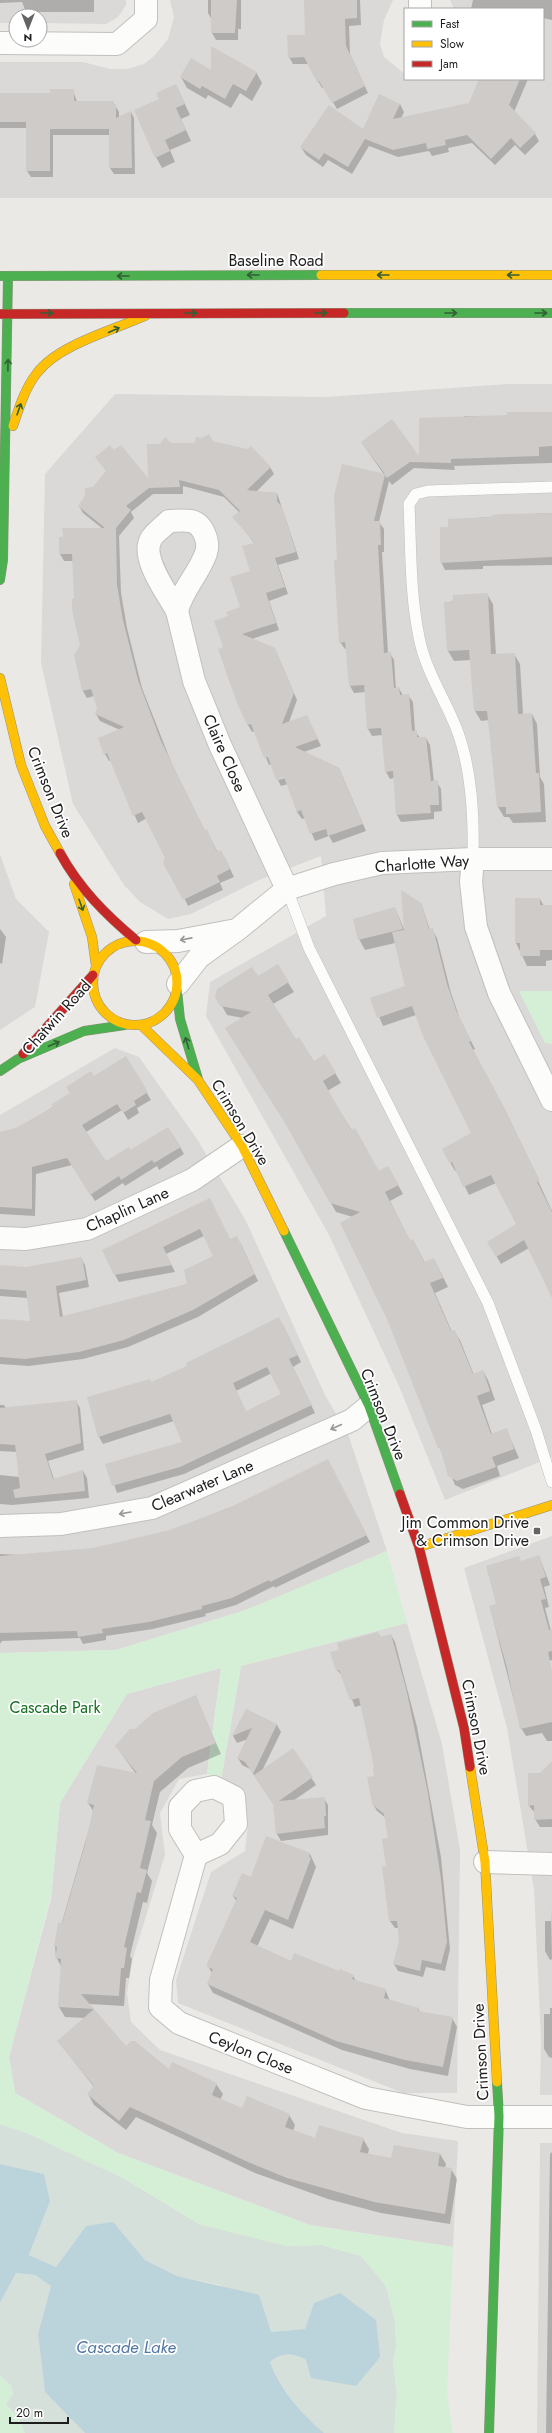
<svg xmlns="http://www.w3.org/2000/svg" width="552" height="2433" font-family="Jost,sans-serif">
<rect width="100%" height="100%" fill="#ebe9e5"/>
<!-- residential -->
<g fill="#dad9d7">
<polygon points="0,0 126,0 126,5 118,17 106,24 40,23 40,16 16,16 16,23 0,23"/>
<polygon points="170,0 393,0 384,20 380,44 384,57 405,74 405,79 543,79 543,9 454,9 450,0 552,0 552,198 0,198 0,62 83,62 110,69 127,69 144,64 155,55 168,39 174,17"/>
<polygon points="507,384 552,384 552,1457 445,1500 399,1386 329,1235 206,1016 210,982 326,916 321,856 259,880 191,914 168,919 140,902 124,885 73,804 41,663 45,474 115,394 326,397"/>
<polygon points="0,854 16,899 49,932 35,1007 0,1030"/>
<polygon points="115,1048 139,1057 197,1139 246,1221 325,1395 348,1434 387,1551 249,1609 116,1650 0,1653 0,1115"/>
<polygon points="552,1536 552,2095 540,2095 541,2041 534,1889 507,1728 464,1568"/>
<polygon points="407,1623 442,1744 460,1850 457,2093 403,2093 178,2003 176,1980 211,1872 245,1851 248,1824 245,1791 221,1780 241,1666"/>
<polygon points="221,1668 207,1774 179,1779 160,1813 165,1855 133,1958 127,1993 131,2022 160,2050 402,2133 458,2141 453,2247 310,2225 118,2153 15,2093 9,2057 51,1899 60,1803 127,1694"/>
<polygon points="540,2143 552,2143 552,2433 537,2433"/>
</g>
<!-- wetland -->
<g fill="#d4e0d9">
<path d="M 0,2124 L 27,2133 L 123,2178 L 199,2224 L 287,2246 L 322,2245 L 361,2256 L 386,2286 L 395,2322 L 396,2346 L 393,2363 L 397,2392 L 394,2433 L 324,2433 C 299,2411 283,2392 270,2362 C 282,2352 292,2353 306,2360 L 314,2303 L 305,2329 L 271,2332 L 220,2285 L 177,2276 L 145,2260 L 113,2223 L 86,2226 L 56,2267 L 29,2255 L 50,2201 L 44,2174 L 0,2164 Z"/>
<polygon points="16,2273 34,2275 51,2286 38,2334 45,2392 85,2433 25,2433 18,2416 6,2405 12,2387 0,2375 0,2303"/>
</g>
<!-- park -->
<g fill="#d5efd6">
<polygon points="519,991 552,991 552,1044 545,1043"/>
<polygon points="387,1551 407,1623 241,1666 221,1780 207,1774 221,1668 127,1694 60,1803 51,1895 9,2057 15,2093 118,2153 310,2225 453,2247 447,2393 453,2433 394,2433 397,2392 393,2363 396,2346 395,2322 386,2286 361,2256 322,2245 287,2246 199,2224 123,2178 27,2133 0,2124 0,1653 116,1650 243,1611"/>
<polygon points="0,2375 12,2387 13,2394 6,2405 18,2416 25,2433 0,2433"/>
</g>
<!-- water -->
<path fill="#bbd3db" d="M 0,2164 L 44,2174 L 50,2201 L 29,2255 L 56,2267 L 86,2226 L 113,2222 L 145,2260 L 177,2276 L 259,2295 L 271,2332 L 305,2329 L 314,2303 L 340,2293 L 376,2320 L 380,2357 L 356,2386 L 311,2378 L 306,2360 C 293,2353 282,2352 270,2362 C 281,2391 301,2413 324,2433 L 85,2433 L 45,2392 L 38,2334 L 51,2286 L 35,2275 L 16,2273 L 0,2303 Z"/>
<!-- shadow -->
<g fill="#0003" fill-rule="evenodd">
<polygon points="0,0 94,0 94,12 26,12 22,2 0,3"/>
<polygon points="208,0 241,0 241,29 238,29 238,40 216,40 212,33 212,20 208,13"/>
<polygon points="305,0 360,0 361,25 349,26 350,54 368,93 337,109 324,87 322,88 308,64 293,64 289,57 306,36"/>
<polygon points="473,0 552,0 552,20 543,18 543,9 471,9"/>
<polygon points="212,72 256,72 262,83 252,101 240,93 231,108 208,95 206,99 187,88 181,77"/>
<polygon points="480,79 528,79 514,112 535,134 539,141 525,155 515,145 495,165 472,143 448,148 449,152 432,156 429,151 398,157 369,146 352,174 328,160 323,167 306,155 301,147 364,130 400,104 404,112 401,119 469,104"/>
<polygon points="176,85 190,115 181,119 191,141 170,150 175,162 162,168 156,157 160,99"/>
<polygon points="73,90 77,102 113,102 119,112 119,118 131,112 134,118 135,174 114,174 110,168 110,135 53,135 53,177 31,177 27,171 27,128 0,128 0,94 51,94"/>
<polygon points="552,412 552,463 454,466 455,470 414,468 392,485 389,481 379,522 384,529 384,552 382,552 388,653 390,653 394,660 396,689 399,688 403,696 408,695 413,702 415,731 420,738 426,738 430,745 434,782 437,782 441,789 442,811 434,812 434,819 401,822 397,815 394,778 390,779 386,772 383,735 372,736 368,729 365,692 354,693 350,686 347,649 345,649 340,642 339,561 343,465 385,476 362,443 420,459 464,419 464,416 508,416 508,413"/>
<polygon points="213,442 270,467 274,474 256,492 277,493 299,559 278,565 288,594 269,601 279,630 252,639 275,649 297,700 289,722 310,723 321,746 304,752 339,768 366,831 333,843 329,836 315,841 305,818 302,819 297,812 288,784 281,786 278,780 289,777 272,764 269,765 255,731 252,732 248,725 224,648 229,617 241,608 251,572 255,544 234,517 239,512 224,497 183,486 183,494 153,494 131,512 134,518 119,536 121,593 127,628 142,688 177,777 205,832 207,831 218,853 225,858 234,877 220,883 223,890 188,906 147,818 138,823 111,760 109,761 105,754 120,730 100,721 96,714 98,709 94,696 87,698 83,691 75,655 81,645 73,561 64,561 60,554 60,538 103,529 83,513 79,506 107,472 96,457 114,452 150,481 171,444"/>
<polygon points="546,513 552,513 552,565 483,566 483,569 445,570 441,562 449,520"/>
<polygon points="487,594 493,604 496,655 514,654 520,664 523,714 532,714 537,724 540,777 544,784 546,822 513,823 509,817 504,817 498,807 489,720 481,721 475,711 471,660 454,661 448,651 445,603"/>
<polygon points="540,899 544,906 552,906 552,960 546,961 546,966 527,966 516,943"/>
<polygon points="421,903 430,930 432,929 437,938 451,993 460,1019 475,1049 473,1050 508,1116 552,1211 552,1297 529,1248 501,1264 489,1243 517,1225 496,1183 469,1195 457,1170 455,1171 443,1150 472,1133 416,1015 383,1026 371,998 406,987 395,943 365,950 359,939 395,908 404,929"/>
<polygon points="0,929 6,937 2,964 0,963"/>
<polygon points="277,965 294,992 273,1004 295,1041 314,1063 325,1056 341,1083 327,1091 378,1172 388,1167 403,1194 390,1201 410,1241 413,1240 425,1263 434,1259 448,1287 435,1293 452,1332 454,1331 460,1340 474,1375 483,1371 488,1380 495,1400 482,1405 492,1434 506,1429 519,1458 497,1466 500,1476 463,1489 455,1485 388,1319 353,1217 336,1212 290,1130 243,1018 227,1015 217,997 258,977"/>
<polygon points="126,1058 151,1100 137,1108 139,1113 128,1120 122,1110 86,1132 105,1162 130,1151 180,1147 184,1154 159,1170 157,1166 125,1186 123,1183 95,1201 72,1165 36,1174 35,1216 0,1214 0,1133 24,1126"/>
<polygon points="209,1199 230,1240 241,1244 258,1281 198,1317 128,1347 83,1359 29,1366 0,1364 0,1329 31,1337 36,1319 28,1298 0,1296 0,1266 26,1268 81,1258 85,1265 89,1287 59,1293 63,1317 188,1284 214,1257 204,1236 166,1254 175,1272 119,1282 115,1275"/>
<path d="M 283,1325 L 301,1362 L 293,1367 L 315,1413 L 184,1474 L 117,1493 L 107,1464 L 183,1442 L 174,1421 L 103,1444 L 99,1437 L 151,1383 ZM 272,1373 L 282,1395 L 246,1412 L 236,1391 Z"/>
<polygon points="76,1401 80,1408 84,1450 48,1461 54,1479 83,1471 87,1478 89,1498 12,1505 0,1504 0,1475 19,1477 17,1452 0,1451 0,1405 4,1405 6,1408"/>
<polygon points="331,1468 370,1542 275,1588 274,1586 236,1605 205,1614 206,1616 153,1629 106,1636 106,1640 83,1644 80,1638 2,1641 0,1644 0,1554 21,1555 93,1549 170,1531"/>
<polygon points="539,1556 550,1585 544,1587 549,1607 545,1608 552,1635 552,1660 540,1664 552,1671 552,1741 547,1741 542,1733 526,1736 521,1728 490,1607 497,1605 521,1562"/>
<polygon points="378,1633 381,1638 391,1635 395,1642 417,1727 441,1857 450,1949 445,1971 426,1967 423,1977 398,1971 394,1964 400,1941 398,1928 395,1928 390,1921 388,1866 389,1839 386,1818 377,1811 373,1804 376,1767 362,1705 355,1707 343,1677 337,1670 340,1650"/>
<polygon points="195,1696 221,1754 188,1768 160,1792 152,1825 157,1833 147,1873 152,1881 147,1903 143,1902 130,1956 132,1959 129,1978 126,1978 124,2006 89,2004 126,2048 169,2070 216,2084 223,2094 220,2100 242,2109 289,2115 295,2125 293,2131 315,2139 363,2139 369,2149 368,2154 392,2159 440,2154 446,2164 445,2168 451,2169 457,2179 450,2224 381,2213 328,2199 255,2173 136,2117 126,2130 94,2105 88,2094 94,2087 58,2041 85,2018 65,2017 59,2007 62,1968 56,1957 55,1946 94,1812 88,1803 136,1774 116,1746 135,1730"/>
<polygon points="246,1710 277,1725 281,1732 262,1771 293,1750 316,1785 293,1801 324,1798 328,1805 328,1835 281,1841 277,1834 274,1805 250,1769 242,1765 238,1758 248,1739 237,1743 233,1736"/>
<polygon points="552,1776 552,1827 540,1827 535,1819 535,1813 529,1806"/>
<polygon points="310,1854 316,1867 293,1929 270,1919 257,1947 291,1962 353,1976 356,1981 385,1989 390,2001 418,2009 420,2012 452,2018 457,2027 448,2076 410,2069 342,2050 213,1993 208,1984 212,1973 208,1966 237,1902 233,1896 252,1878"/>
<polygon points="551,1906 552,1959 550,1960 545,1951 545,1921 551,1921"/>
<polygon points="550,2008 552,2008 552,2058 549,2057 544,2049 544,2014 550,2014"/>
<polygon points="552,2152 552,2433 546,2433 550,2154"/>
</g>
<!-- building -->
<g fill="#cecbc8" fill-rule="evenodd">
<polygon points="211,0 237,0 235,33 211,33"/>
<polygon points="304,0 357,0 357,18 345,19 346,46 365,86 332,103 319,81 317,82 304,57 288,58 287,35 305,35"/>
<polygon points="211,46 257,72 246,91 233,84 225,99 202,86 200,89 180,77 191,58 211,70"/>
<polygon points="479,79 520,79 509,105 536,133 520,148 511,138 491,159 467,135 445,140 446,145 427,149 426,143 393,150 365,139 348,167 324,153 319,160 300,147 329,105 363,129 379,94 400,104 393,119 469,103"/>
<polygon points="176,84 185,104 176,108 186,130 165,140 170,151 155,158 134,110 159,99 156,93"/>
<polygon points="50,89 74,89 74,101 114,101 114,105 116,105 116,118 131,111 132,168 109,168 109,129 50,129 50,171 26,171 26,122 0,122 0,93 50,93"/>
<polygon points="507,412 552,412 552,446 539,447 539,456 451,459 451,463 410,462 387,478 385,475 374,521 380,521 381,545 378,545 384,653 391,652 394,688 399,687 400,695 409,694 412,731 417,730 417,737 426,737 431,781 438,780 439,805 430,805 431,813 396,815 393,771 385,772 381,728 367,729 364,685 349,686 345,642 339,643 334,560 337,560 334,496 342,464 385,474 361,442 392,419 419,456 419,418 507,415"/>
<polygon points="209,434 213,441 247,449 251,446 271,467 247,490 277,493 277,501 282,507 296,552 275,558 285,587 266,593 276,623 242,634 275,648 294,693 282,724 307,715 318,739 295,747 339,768 363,824 328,836 326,829 310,834 301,810 297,812 284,777 276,780 268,757 264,758 251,724 247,725 237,703 218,649 223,647 214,621 228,616 226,612 240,607 230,577 250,571 242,546 255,543 232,517 240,511 219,490 179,480 180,487 149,488 126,506 131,510 116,528 117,585 123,620 138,680 161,741 205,830 207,829 217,852 221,850 230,869 217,876 220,882 183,900 163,863 165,858 142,812 133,816 107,753 104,755 98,738 124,727 95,714 97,708 91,689 82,691 74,655 80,645 72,610 72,599 74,598 72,554 59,554 59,537 63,537 62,528 105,528 78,506 85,496 85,488 93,487 106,471 95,457 110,445 114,450 121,445 148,478 147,444 160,444 165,437 171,443 195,443 196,437 202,438"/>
<polygon points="552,513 552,557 440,563 440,527 448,527 448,519 492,517 492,515 502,514"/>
<polygon points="488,593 491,654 515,653 518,714 532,713 536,773 539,773 541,812 506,814 506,807 497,807 487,711 474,711 469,650 447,651 444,602 453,602 453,595"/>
<polygon points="401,890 421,903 429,929 433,928 447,984 456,1010 471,1041 469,1042 504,1107 540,1181 537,1182 552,1212 552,1298 524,1240 496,1257 487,1242 516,1224 491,1175 463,1187 452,1162 450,1164 442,1149 471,1133 423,1036 412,1006 377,1018 370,998 405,986 392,932 404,930"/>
<polygon points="515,898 540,898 540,905 552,905 552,950 540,950 540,956 520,956 520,943 515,943"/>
<polygon points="395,907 403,929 358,940 353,919"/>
<polygon points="278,964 289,982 268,995 296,1039 299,1037 314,1061 325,1054 336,1073 323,1081 351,1130 355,1128 379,1171 388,1166 399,1185 385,1192 410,1240 413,1239 424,1262 434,1258 443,1278 430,1283 451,1331 455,1330 473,1374 483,1370 490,1391 477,1396 491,1434 507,1428 514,1449 492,1457 496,1467 457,1481 448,1476 440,1448 438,1448 387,1319 340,1223 360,1212 330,1203 285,1123 225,1028 251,1012 220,1006 215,997 217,989 252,967 258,976"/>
<polygon points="126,1056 148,1092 134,1101 136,1105 123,1113 117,1104 82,1125 106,1161 129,1147 130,1150 168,1127 181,1147 154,1163 152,1160 121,1180 119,1176 90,1195 67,1158 32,1167 32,1209 0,1207 0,1132 16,1128 53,1107 52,1104 70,1093 66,1087 91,1071 94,1076"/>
<polygon points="210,1198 230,1239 237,1236 255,1274 193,1310 124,1340 79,1352 25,1359 0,1357 0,1319 30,1321 26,1291 0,1289 0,1265 26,1267 82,1257 86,1280 56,1286 60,1317 187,1284 184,1270 213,1256 200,1229 163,1247 172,1265 114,1275 102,1250"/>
<path d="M 279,1317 L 298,1355 L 289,1359 L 312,1405 L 180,1467 L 112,1486 L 105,1464 L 182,1442 L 170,1414 L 98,1437 L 87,1397 L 150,1379 L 151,1382 L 187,1366 L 186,1363 ZM 267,1367 L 281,1394 L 246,1411 L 233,1383 Z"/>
<polygon points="77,1400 81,1443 45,1454 53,1479 83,1470 85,1491 15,1498 13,1490 20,1488 16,1452 15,1445 0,1444 0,1408"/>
<polygon points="328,1459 367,1535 270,1582 269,1580 232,1598 202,1606 202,1609 149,1622 102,1629 103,1633 78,1637 77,1631 0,1633 0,1556 93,1548 170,1530 229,1508"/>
<polygon points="539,1555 546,1577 540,1579 546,1599 541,1600 549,1630 552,1629 552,1651 548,1652 552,1670 552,1722 520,1729 506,1664 489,1606 496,1604 486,1566 519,1556 521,1561"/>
<polygon points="378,1632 380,1637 391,1634 406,1688 428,1793 441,1879 447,1942 441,1964 422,1960 420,1971 393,1964 399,1941 397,1921 389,1921 382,1866 386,1866 382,1839 388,1838 384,1814 372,1804 367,1777 374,1776 373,1767 374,1767 359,1698 350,1700 339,1670 336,1671 330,1652 339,1650 337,1643"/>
<polygon points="196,1695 216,1743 182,1757 154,1781 145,1820 151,1821 140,1868 147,1870 141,1893 137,1892 124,1947 127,1948 124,1968 121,1968 119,1996 81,1994 94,2009 58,2007 61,1959 55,1958 57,1947 54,1946 58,1923 62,1923 85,1845 94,1805 87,1803 97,1765 137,1773 115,1746 130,1729 135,1729 153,1713"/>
<polygon points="246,1709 277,1724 253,1774 245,1762 237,1758 252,1728 232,1736"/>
<polygon points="293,1748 313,1777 279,1801 325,1797 326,1816 324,1816 325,1828 276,1834 273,1804 254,1775"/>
<polygon points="552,1761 552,1819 534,1820 534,1805 528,1806 528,1773 540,1773"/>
<polygon points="266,1836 310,1853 309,1857 311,1858 288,1920 265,1910 250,1942 291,1961 294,1953 339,1971 340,1969 354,1975 352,1979 386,1989 384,1998 419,2008 418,2011 453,2017 443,2067 405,2060 336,2041 207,1984 213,1969 207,1967 207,1964 237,1898 232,1896 242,1873 251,1877"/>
<polygon points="94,2009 126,2046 131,2041 135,2041 169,2069 172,2062 217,2083 212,2095 242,2108 247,2096 290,2114 285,2127 315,2138 319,2125 364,2138 360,2152 391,2158 394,2145 440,2153 438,2166 452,2168 445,2214 374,2202 287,2178 248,2162 130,2107 119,2121 87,2094 94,2086 57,2041"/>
</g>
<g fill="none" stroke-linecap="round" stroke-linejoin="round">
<!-- lane casing -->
<g stroke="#c1c0be" stroke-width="12">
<g id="lane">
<path d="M 473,859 C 474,816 472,770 457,730 C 445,699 425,670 419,637 C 410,594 411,548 409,504 L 416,494 L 428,491 L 552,487"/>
<polyline points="287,889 309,948 488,1303 536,1430 552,1482"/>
</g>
</g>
<!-- street casing -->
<g stroke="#c1c0be" stroke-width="24">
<g id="street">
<polyline points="420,0 420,9"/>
<polyline points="0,43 117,44 146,19 146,0"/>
<path d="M 169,521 C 175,521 183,520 190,521 C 203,523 210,542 206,553 C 199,574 182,589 177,611 C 168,594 140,558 151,539 C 154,533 163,527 169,521 Z"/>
<polyline points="177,611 194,681 220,745 287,889"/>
<polyline points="473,859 471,882 476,927 499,993 552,1100"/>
<polyline points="146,942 178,941 231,931"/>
<polyline points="178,984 199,957 238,929 287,889 334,874 382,863 473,859 552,859"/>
<polyline points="0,1238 26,1239 87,1229 192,1180 242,1146"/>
<polyline points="0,1526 61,1524 152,1508 352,1420 369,1406"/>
<polygon points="214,1787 234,1797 236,1824 220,1844 196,1855 180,1829 180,1807 195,1791"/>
<polyline points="196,1855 161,1980 160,2007 179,2023 366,2098 467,2117 552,2117"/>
<polyline points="485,1862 552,1864"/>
</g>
</g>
<!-- fast casing -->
<g stroke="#91937f" stroke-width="10">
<g id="fast">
<polyline points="0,276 321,275"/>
<polyline points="344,313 552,313"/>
<polyline points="0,580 3,560 8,276"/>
<polyline points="177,990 180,1019 198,1079"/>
<polyline points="0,1071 18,1059 84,1031 125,1025"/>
<polyline points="284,1231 369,1406 400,1494"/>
<polyline points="489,2433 499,2116 497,2082"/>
</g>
</g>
<!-- slow casing -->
<g stroke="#91937f" stroke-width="10">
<g id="slow">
<polyline points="321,275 552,275"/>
<path d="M 13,426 C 19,408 25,388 37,373 C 58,345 113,330 145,316"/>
<polyline points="0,678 21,765 45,826 60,853"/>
<polyline points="74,884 92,937 96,966"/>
<circle cx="135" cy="983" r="42"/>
<polyline points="141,1025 198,1080 242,1146 284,1231"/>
<polyline points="419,1547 552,1505"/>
<polyline points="470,1767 485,1862 497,2082"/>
</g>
</g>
<!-- jam casing -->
<g stroke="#91937f" stroke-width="10">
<g id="jam">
<polyline points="0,314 344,313"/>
<path d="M 60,853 C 79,888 106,915 136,940"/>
<polyline points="23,1054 93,975"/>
<polyline points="400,1494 419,1547 464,1728 470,1767"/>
</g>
</g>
<!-- lane -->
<use href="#lane" stroke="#fcfcfb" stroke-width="11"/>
<!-- street -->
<use href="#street" stroke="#fcfcfb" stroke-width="22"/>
<!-- fast -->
<use href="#fast" stroke="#4caf50" stroke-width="9"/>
<!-- slow -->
<use href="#slow" stroke="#ffc107" stroke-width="9"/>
<!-- jam -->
<use href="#jam" stroke="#c62828" stroke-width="9"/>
</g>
<!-- one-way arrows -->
<defs><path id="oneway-shaft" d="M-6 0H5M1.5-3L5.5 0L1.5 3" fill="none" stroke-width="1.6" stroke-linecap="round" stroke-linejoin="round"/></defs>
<g stroke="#325f34">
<use href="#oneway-shaft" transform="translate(253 275) rotate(180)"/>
<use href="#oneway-shaft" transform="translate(383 275) rotate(180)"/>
<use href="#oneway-shaft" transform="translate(513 275) rotate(180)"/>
<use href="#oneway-shaft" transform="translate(123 276) rotate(180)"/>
<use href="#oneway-shaft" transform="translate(47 313)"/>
<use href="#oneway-shaft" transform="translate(191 313)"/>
<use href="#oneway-shaft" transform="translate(321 313)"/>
<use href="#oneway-shaft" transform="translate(451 313)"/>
<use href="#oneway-shaft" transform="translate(541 313)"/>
<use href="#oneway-shaft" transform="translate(114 330) rotate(-24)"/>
<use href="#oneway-shaft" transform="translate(8 365) rotate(-89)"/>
<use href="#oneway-shaft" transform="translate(19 409) rotate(-71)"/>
<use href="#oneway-shaft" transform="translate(81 905) rotate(71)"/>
<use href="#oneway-shaft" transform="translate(187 1043) rotate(-107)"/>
<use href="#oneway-shaft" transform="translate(54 1044) rotate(-23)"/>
</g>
<g stroke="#989897">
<use href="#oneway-shaft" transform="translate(186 939) rotate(169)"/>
<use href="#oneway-shaft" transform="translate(336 1427) rotate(156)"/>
<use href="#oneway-shaft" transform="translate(125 1513) rotate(170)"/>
</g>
<!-- markers -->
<rect fill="#656463" stroke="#fff" stroke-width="1.5" x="533" y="1527" width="8" height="8" rx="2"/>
<g text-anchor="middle" stroke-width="3.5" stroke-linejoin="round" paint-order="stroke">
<!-- street labels -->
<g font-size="16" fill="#1d1d1d" stroke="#fff">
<text x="276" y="266">Baseline Road</text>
<text transform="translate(225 753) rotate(66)" y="6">Claire Close</text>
<text transform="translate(51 792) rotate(68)" y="6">Crimson Drive</text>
<text transform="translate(422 863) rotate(-4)" y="6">Charlotte Way</text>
<text transform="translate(56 1017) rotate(-48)" y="6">Chatwin Road</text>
<text transform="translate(241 1122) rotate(59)" y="6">Crimson Drive</text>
<text transform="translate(127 1209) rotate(-24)" y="6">Chaplin Lane</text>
<text transform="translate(384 1414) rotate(68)" y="6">Crimson Drive</text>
<text transform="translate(202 1485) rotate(-23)" y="6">Clearwater Lane</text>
<text transform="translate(477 1727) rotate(79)" y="6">Crimson Drive</text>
<text transform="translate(251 2052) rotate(22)" y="6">Ceylon Close</text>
<text transform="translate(480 2052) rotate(-93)" y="6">Crimson Drive</text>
</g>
<!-- poi labels -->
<g font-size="16" fill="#1d1d1d" stroke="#fff" text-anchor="end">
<text x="529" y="1528">Jim Common Drive<tspan x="529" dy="18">&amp; Crimson Drive</tspan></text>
</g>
<!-- park labels -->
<g font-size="16" fill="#157021" stroke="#fff">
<text x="55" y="1713">Cascade Park</text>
</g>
<!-- water labels -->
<g font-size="17" font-style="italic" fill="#5277a3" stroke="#fff">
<text x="126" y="2353">Cascade Lake</text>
</g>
</g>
<!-- legend -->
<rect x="404" y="8" width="140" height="72" fill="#ffffff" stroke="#a5a5a5"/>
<rect x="412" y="21" width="20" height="6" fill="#4caf50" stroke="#a5a5a5"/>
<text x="440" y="28" font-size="12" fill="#1d1d1d">Fast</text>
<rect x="412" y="41" width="20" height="6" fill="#ffc107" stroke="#a5a5a5"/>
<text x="440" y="48" font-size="12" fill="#1d1d1d">Slow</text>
<rect x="412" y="61" width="20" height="6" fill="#c62828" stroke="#a5a5a5"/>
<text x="440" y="68" font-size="12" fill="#1d1d1d">Jam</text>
<!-- north arrow -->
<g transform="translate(28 28) rotate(180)"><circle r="19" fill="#ffffff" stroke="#a5a5a5"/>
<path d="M0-3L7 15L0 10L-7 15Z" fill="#656463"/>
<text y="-6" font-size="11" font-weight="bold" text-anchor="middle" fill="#1d1d1d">N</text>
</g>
<!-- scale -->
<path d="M10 2417v6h58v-6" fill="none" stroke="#1d1d1d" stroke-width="2"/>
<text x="16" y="2417" font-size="12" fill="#1d1d1d" stroke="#ffffff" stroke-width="3" paint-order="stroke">20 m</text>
</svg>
